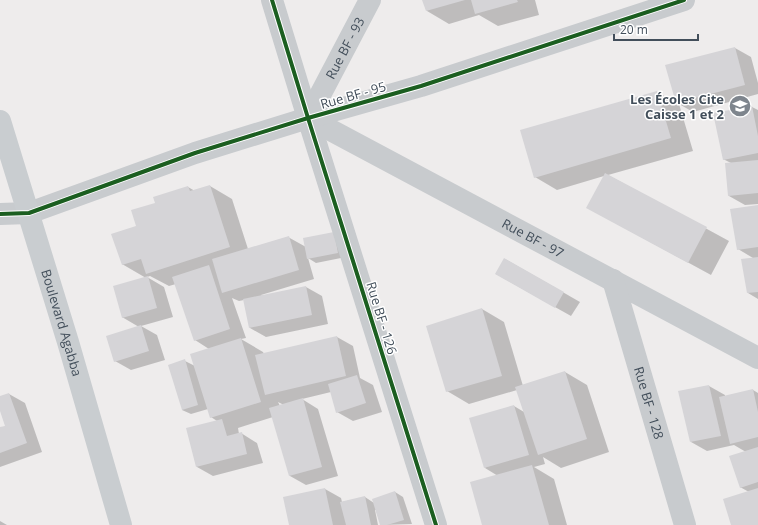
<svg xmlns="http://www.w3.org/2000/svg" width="758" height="525" font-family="'Open Sans',sans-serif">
<rect width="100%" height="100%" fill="#eeecec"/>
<!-- shadow -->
<g fill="#0003" fill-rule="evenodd">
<polygon points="423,0 535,0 539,15 498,26 479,15 449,24 427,11"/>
<polygon points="735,48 751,57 758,83 758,94 693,112 679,104 693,151 608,175 729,241 711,275 610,220 604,176 557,190 535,177 657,92 677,103 667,66"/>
<polygon points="752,107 758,110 758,204 745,205 729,196 731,163 723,159"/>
<path d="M 210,186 L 232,199 L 248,249 L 288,237 L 306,247 L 334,233 L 346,257 L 316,263 L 308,258 L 314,279 L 261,295 L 262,296 L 306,287 L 322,296 L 328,324 L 266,337 L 250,328 L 244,300 L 239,301 L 232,298 L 246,338 L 241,339 L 263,352 L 264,354 L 337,337 L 353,346 L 360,378 L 373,385 L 382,412 L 353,421 L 337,412 L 331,392 L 302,399 L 318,409 L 338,476 L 306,485 L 290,476 L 273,417 L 238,428 L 239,434 L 241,433 L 257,443 L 263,463 L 213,476 L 197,467 L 187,429 L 217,421 L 211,417 L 208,409 L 191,414 L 182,410 L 185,361 L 195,366 L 209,349 L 195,340 L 176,284 L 169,286 L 150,276 L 147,277 L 164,287 L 173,317 L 141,326 L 157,335 L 165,360 L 131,370 L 115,361 L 139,327 L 122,317 L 146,278 L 122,264 L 137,227 L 156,203 L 154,198 L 188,187 L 195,191 ZM 278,402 L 284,405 L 280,406 Z"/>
<polygon points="758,206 758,299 748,293 753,258 738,249"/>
<polygon points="505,259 580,302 571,316 496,274"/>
<polygon points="482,309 504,322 523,386 565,372 587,385 609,452 561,468 543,457 545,464 534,467 554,479 567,525 483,525 498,476 485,468 514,406 524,412 517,390 469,404 447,391"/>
<polygon points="709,386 725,395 725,397 753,390 758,393 758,525 732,525 749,492 740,487 746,452 734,445 707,451 691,442"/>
<polygon points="9,394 25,403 42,452 0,467 0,429 6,426 0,408 0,397"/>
<polygon points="325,489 341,498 342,502 365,497 374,503 395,492 403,497 412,524 381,525 376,510 375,510 378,525 290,525"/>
<polygon points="0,521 7,525 0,525"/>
</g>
<!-- building -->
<g fill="#d5d4d7">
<polygon points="422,0 465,0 426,11"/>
<polygon points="471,0 517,0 518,2 475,14"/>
<polygon points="735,47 745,85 676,103 665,65"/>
<polygon points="657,91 671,138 534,178 520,130"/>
<polygon points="752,106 758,136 758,153 723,160 713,113"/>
<polygon points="758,160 758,193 728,196 725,163"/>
<polygon points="605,173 707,227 688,263 586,208"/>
<polygon points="210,185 230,247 146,274 141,259 122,265 111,234 136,226 131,210 155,203 153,197 188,186 190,191"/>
<polygon points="758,205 758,247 737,250 730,209"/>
<polygon points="334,232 338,253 307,259 303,238"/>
<polygon points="289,236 299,270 222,293 212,259"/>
<polygon points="758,257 758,292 747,293 741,259"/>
<polygon points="504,258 564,292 555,308 495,274"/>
<polygon points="209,265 230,329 194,341 172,277"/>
<polygon points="148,276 157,308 122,318 113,286"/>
<polygon points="306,286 312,315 249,328 243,299"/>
<polygon points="482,308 502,376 446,392 426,326"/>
<polygon points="141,325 149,351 114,362 106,336"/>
<polygon points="337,336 346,376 265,395 255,355"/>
<polygon points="241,338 261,402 210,418 190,354"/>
<polygon points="185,359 198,405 182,410 168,365"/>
<polygon points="565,371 587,439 538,455 515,387"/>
<polygon points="357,375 366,403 336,413 328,384"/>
<polygon points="709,385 721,436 690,442 678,391"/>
<polygon points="753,389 758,412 758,437 730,444 719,397"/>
<polygon points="9,393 27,443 0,453 0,427 5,426 0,411 0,396"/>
<polygon points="303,398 322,467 289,476 269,408"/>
<polygon points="514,405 529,455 484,468 469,418"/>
<polygon points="222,419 227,436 242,432 247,454 196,467 186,428"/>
<polygon points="758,447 758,482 740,488 729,456"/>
<polygon points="532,465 549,525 482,525 470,482"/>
<polygon points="325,488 333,525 289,525 283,497"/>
<polygon points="758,488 758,525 731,525 723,499"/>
<polygon points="395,491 404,520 387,525 380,525 372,499"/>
<polygon points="365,496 371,525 346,525 340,502"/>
</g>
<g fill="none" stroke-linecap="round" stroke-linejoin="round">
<!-- street -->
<g stroke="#c8cbce" stroke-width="22">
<polyline points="272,0 308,118 436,525"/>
<path id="s1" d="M 308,118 L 758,358"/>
<path id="s2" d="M 308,118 L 370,0"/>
<polyline points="0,214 29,213 195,153 308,118 421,86 684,0"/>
<path id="s3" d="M 613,280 L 685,525"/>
</g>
<!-- secondary -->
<path stroke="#c9cdd0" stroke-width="22" id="s4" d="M 0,121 L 68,342 L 121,525"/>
<!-- cycleway casing -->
<g stroke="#fff" stroke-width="6">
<g id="cycleway">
<polyline points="272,0 308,118 436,525"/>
<polyline points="0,214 29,213 195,153 308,118 421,86 684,0"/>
</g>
</g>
<!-- cycleway -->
<use href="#cycleway" stroke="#1b5e20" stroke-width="4"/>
</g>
<!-- icons -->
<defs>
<g id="school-disc" transform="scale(1.15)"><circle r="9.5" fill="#7e858d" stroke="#fff"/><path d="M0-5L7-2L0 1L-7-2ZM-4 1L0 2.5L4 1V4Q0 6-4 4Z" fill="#fff"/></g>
</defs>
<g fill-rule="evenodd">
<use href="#school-disc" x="740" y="106"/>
</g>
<g text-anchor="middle" stroke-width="3" stroke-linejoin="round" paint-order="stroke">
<!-- street labels -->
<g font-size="13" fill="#424e5a" stroke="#fff">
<text dy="5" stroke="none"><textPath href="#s2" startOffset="79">Rue BF - 93</textPath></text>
<text transform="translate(353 95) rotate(-16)" y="5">Rue BF - 95</text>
<text dy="5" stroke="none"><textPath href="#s1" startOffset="255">Rue BF - 97</textPath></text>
<text transform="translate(382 318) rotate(73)" y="5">Rue BF - 126</text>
<text dy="5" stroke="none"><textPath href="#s4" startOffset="211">Boulevard Agabba</textPath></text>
<text dy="5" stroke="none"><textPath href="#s3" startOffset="128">Rue BF - 128</textPath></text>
</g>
<!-- poi labels -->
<g font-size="13" font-weight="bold" fill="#424e5a" stroke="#fff" text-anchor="end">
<text x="724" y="104">Les Écoles Cite<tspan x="724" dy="15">Caisse 1 et 2</tspan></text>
</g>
</g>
<!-- scale -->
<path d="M614 34v6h84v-6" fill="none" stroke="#424e5a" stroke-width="2"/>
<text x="620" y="34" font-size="12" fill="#424e5a" stroke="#ffffff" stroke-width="3" paint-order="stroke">20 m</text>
</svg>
